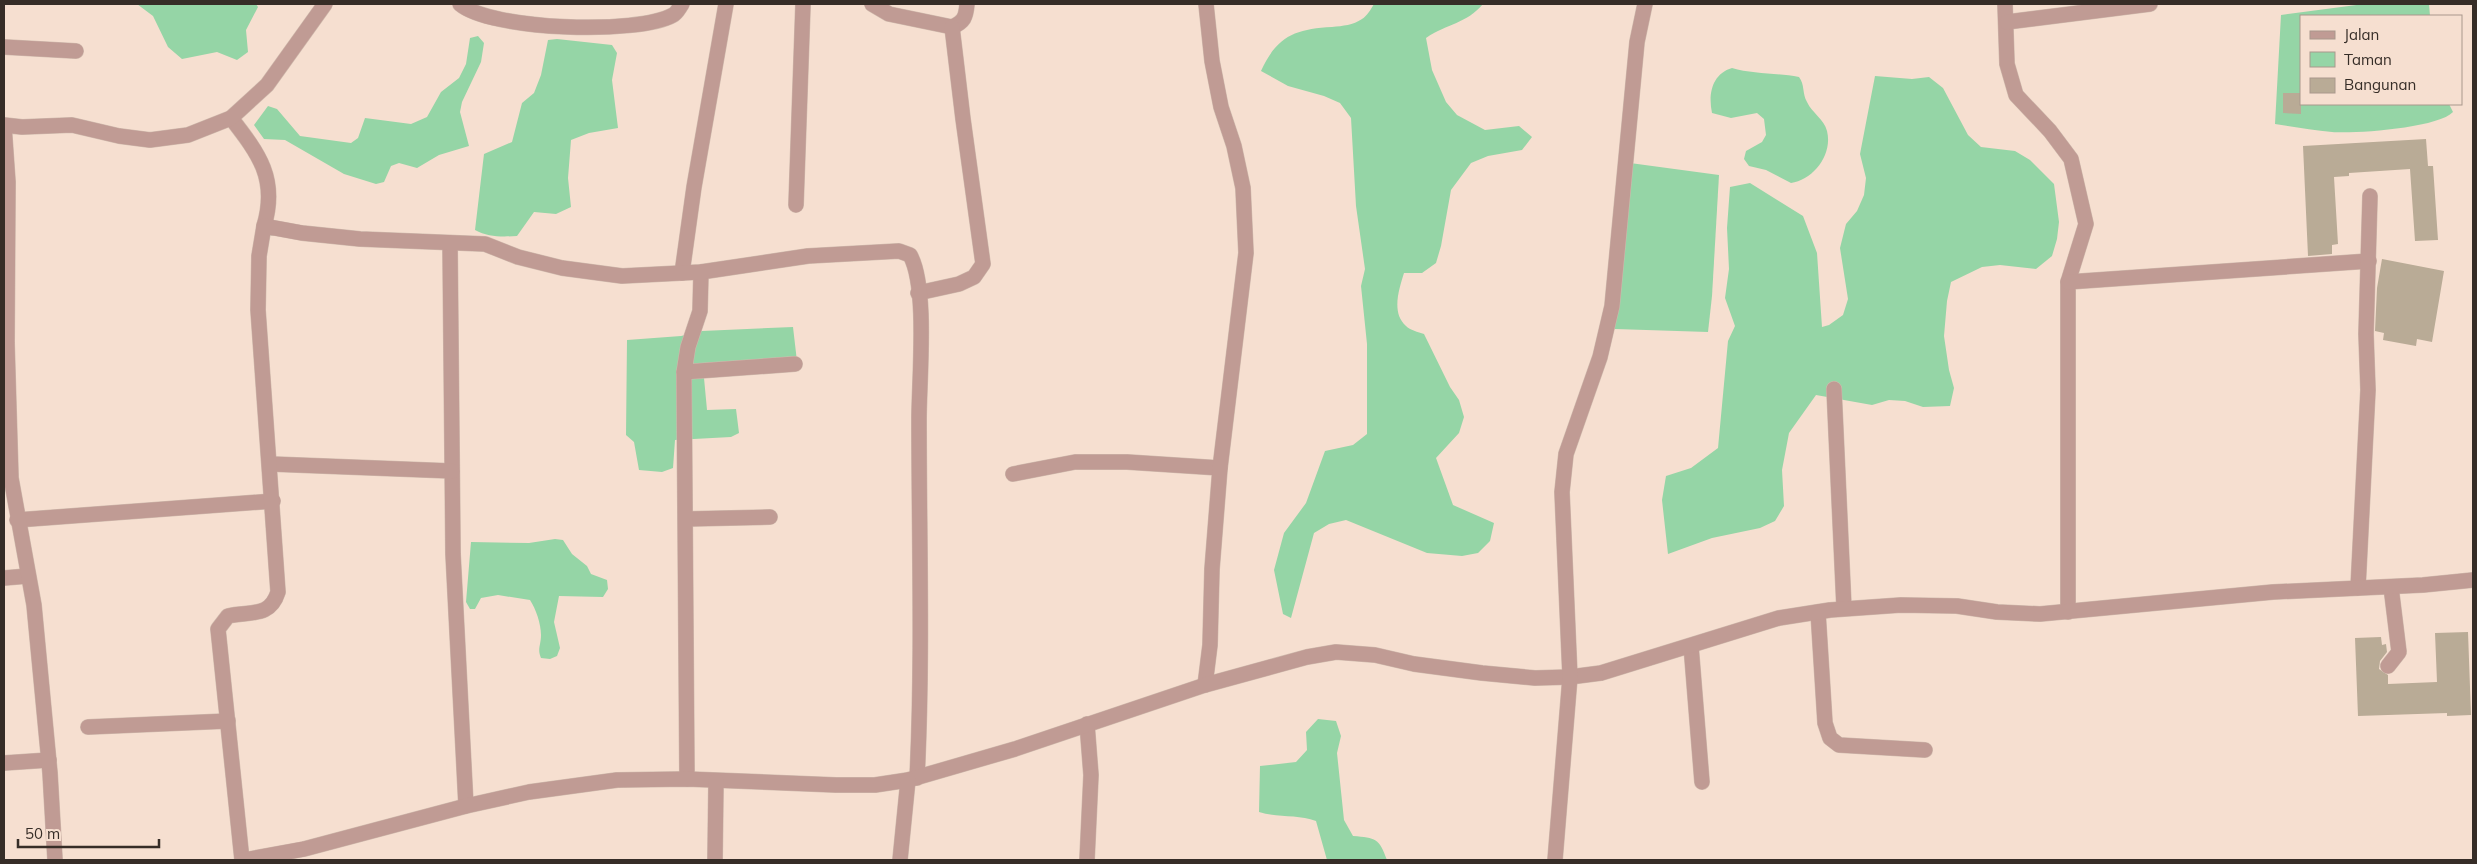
<svg xmlns="http://www.w3.org/2000/svg" width="2477" height="864" font-family="Mulish,sans-serif">
<rect width="100%" height="100%" fill="#f6dfd0"/>
<!-- green -->
<g fill="#95d5a6">
<polygon points="137,4 256,4 258,7 246,30 248,52 237,60 217,52 182,59 168,47 153,16"/>
<path d="M 1374,4 L 1483,4 C 1466,24 1448,23 1426,38 L 1432,70 L 1446,102 L 1457,115 L 1485,130 L 1519,126 L 1532,137 L 1522,150 L 1488,156 L 1471,163 L 1451,190 L 1441,246 L 1436,263 L 1422,273 L 1404,273 C 1399,289 1391,313 1406,326 C 1410,330 1418,332 1424,334 L 1450,387 L 1459,400 L 1464,417 L 1459,433 L 1436,458 L 1453,505 L 1494,523 L 1490,541 L 1478,553 L 1462,556 L 1427,553 L 1346,520 L 1329,524 L 1314,533 L 1291,618 L 1283,614 L 1274,570 L 1284,533 L 1306,503 L 1325,451 L 1353,445 L 1367,434 L 1367,344 L 1361,286 L 1365,269 L 1356,206 L 1351,118 L 1340,103 L 1324,96 L 1288,86 L 1261,71 C 1277,36 1295,29 1332,27 C 1343,26 1353,25 1362,19 C 1367,16 1371,9 1374,4 Z"/>
<path d="M 2364,4 L 2429,4 L 2430,16 L 2301,16 L 2301,104 L 2449,104 L 2453,112 C 2438,128 2355,134 2332,132 C 2313,130 2294,127 2275,124 L 2281,15 Z"/>
<polygon points="478,36 484,43 481,62 462,102 460,112 469,146 439,155 417,168 399,163 391,166 384,182 376,184 344,174 285,140 264,139 254,125 268,106 277,109 300,136 351,143 358,138 365,118 411,124 427,117 441,92 459,78 466,64 470,38"/>
<path d="M 557,39 L 612,45 L 617,53 L 612,80 L 618,128 L 589,133 L 571,140 L 568,178 L 571,207 L 556,214 L 534,212 L 517,236 C 501,237 488,237 475,230 L 484,154 L 512,142 L 522,103 L 534,93 L 541,75 L 548,40 Z"/>
<path d="M 1732,68 C 1752,74 1777,73 1799,77 C 1805,85 1802,93 1807,102 C 1812,113 1824,119 1827,131 C 1833,155 1813,180 1791,183 L 1766,170 L 1749,166 L 1744,159 L 1746,151 L 1762,142 L 1766,135 L 1764,119 L 1757,113 L 1731,118 L 1712,113 C 1708,94 1712,74 1732,68 Z"/>
<polygon points="1875,76 1912,79 1929,77 1943,88 1968,135 1981,147 2015,151 2030,160 2054,184 2059,222 2057,239 2052,256 2036,269 2000,265 1982,267 1951,282 1947,301 1944,336 1949,370 1954,388 1950,406 1923,407 1905,401 1889,400 1872,405 1816,395 1789,433 1782,470 1784,506 1775,521 1760,528 1712,538 1668,554 1662,500 1666,476 1691,468 1718,448 1728,341 1735,326 1725,298 1729,269 1727,228 1730,187 1750,183 1803,216 1817,253 1822,327 1829,325 1843,315 1848,299 1840,248 1846,224 1857,211 1864,195 1866,178 1860,154"/>
<polygon points="1630,163 1719,175 1712,296 1708,332 1615,329 1612,324"/>
<polygon points="793,327 798,370 704,378 707,410 736,409 739,433 731,437 675,440 673,468 662,472 639,470 634,442 626,435 627,340 681,336 702,331"/>
<path d="M 555,539 L 563,540 L 572,554 L 587,566 L 591,574 L 607,580 L 608,589 L 603,597 L 559,596 L 554,622 L 560,648 L 557,656 L 550,659 L 541,658 C 537,649 541,645 541,635 C 541,624 536,609 530,600 L 498,595 L 481,598 L 475,609 L 470,609 L 466,602 L 471,542 L 529,543 Z"/>
<path d="M 1318,719 L 1336,721 L 1341,736 L 1337,753 L 1344,820 L 1353,836 C 1376,838 1379,838 1387,860 L 1327,860 L 1316,821 C 1298,814 1279,818 1259,812 L 1260,766 L 1296,762 L 1307,750 L 1306,732 Z"/>
</g>
<!-- building -->
<g fill="#b9ab96">
<polygon points="2283,93 2301,93 2301,114 2283,113"/>
<polygon points="2426,139 2428,166 2433,166 2438,240 2415,241 2410,169 2349,173 2349,176 2334,177 2338,244 2332,245 2332,254 2308,256 2303,146"/>
<polygon points="2382,259 2444,271 2432,342 2417,339 2416,346 2383,340 2384,333 2375,331 2377,288"/>
<polygon points="2468,632 2471,715 2447,716 2447,713 2358,716 2355,638 2381,637 2382,645 2386,644 2387,652 2380,661 2379,669 2388,675 2388,684 2437,682 2435,633"/>
</g>
<g fill="none" stroke-linecap="round" stroke-linejoin="round">
<!-- minor casing -->
<g stroke="#d0bbae" stroke-width="16">
<g id="minor">
<path d="M 460,4 C 490,30 638,35 673,15 C 677,13 679,8 682,4"/>
<path d="M 872,4 L 889,14 L 952,27 C 964,22 966,17 967,4"/>
<polyline points="2005,4 2007,64 2016,95 2050,131 2071,159 2086,224 2068,282 2068,612"/>
<polyline points="2007,22 2150,4"/>
<polyline points="4,47 76,51"/>
<path d="M 231,118 C 259,154 278,179 264,226"/>
<polyline points="796,205 803,4"/>
<polyline points="450,243 453,554 466,806"/>
<polyline points="682,273 694,187 726,4"/>
<polyline points="2068,282 2369,261"/>
<polyline points="918,293 959,284 974,277 983,264 963,119 952,27"/>
<polyline points="684,372 795,364"/>
<polyline points="1834,389 1844,608"/>
<polyline points="271,464 452,471"/>
<polyline points="1013,474 1075,462 1127,462 1220,468"/>
<polyline points="686,519 770,517"/>
<polyline points="17,520 273,501"/>
<polyline points="4,578 28,576"/>
<polyline points="2358,588 2368,390 2366,334 2370,196"/>
<polyline points="1818,612 1825,723 1830,738 1839,745 1925,750"/>
<polyline points="1691,646 1702,782"/>
<polyline points="2388,666 2399,652 2391,587"/>
<polyline points="1205,685 1210,645 1212,569 1220,468 1246,253 1243,188 1234,146 1221,107 1212,61 1206,4"/>
<polyline points="1087,724 1091,775 1087,860"/>
<polyline points="88,727 228,721"/>
<polyline points="4,763 49,760"/>
<polyline points="687,779 684,372 688,347 700,311 701,272"/>
<polyline points="55,860 50,773 34,605 11,478 7,343 8,182 4,125 22,127 72,125 119,136 150,140 188,135 231,118 267,85 325,4"/>
<path d="M 242,860 L 218,629 L 228,616 C 250,611 270,618 278,592 L 258,310 L 259,256 L 264,226 L 302,233 L 360,239 L 485,244 L 518,257 L 562,268 L 622,276 L 701,272 L 808,256 L 899,251 L 910,255 C 928,287 919,380 919,419 C 919,539 923,659 917,778"/>
<polyline points="244,860 304,849 466,806 529,792 617,780 687,779 836,785 875,785 908,780 1015,749 1205,685 1307,657 1336,652 1375,655 1414,664 1482,673 1535,678 1570,677 1601,673 1779,618 1830,610 1901,605 1957,606 1997,612 2040,614 2273,592 2423,585 2473,580"/>
<polyline points="715,860 716,781"/>
<polyline points="900,860 908,780"/>
<polyline points="1555,860 1570,677 1562,492 1566,454 1600,357 1612,306 1637,42 1645,4"/>
</g>
</g>
<!-- minor -->
<use href="#minor" stroke="#c09b94" stroke-width="15"/>
</g>
<!-- border -->
<rect width="2477" height="864" fill="none" stroke="#362d27" stroke-width="10"/>
<!-- legend -->
<rect x="2300" y="15" width="162" height="90" fill="#f6dfd0" stroke="#a9988c"/>
<rect x="2310" y="31" width="25" height="8" fill="#c09b94" stroke="#a9988c"/>
<text x="2344" y="40" font-size="15" fill="#362d27">Jalan</text>
<rect x="2310" y="52" width="25" height="15" fill="#95d5a6" stroke="#a9988c"/>
<text x="2344" y="65" font-size="15" fill="#362d27">Taman</text>
<rect x="2310" y="78" width="25" height="15" fill="#b9ab96" stroke="#a9988c"/>
<text x="2344" y="90" font-size="15" fill="#362d27">Bangunan</text>
<!-- scale -->
<path d="M18 839v8h141v-8" fill="none" stroke="#362d27" stroke-width="2.5"/>
<text x="25" y="839" font-size="15" fill="#362d27" stroke="#f6dfd0" stroke-width="4" paint-order="stroke">50 m</text>
</svg>
